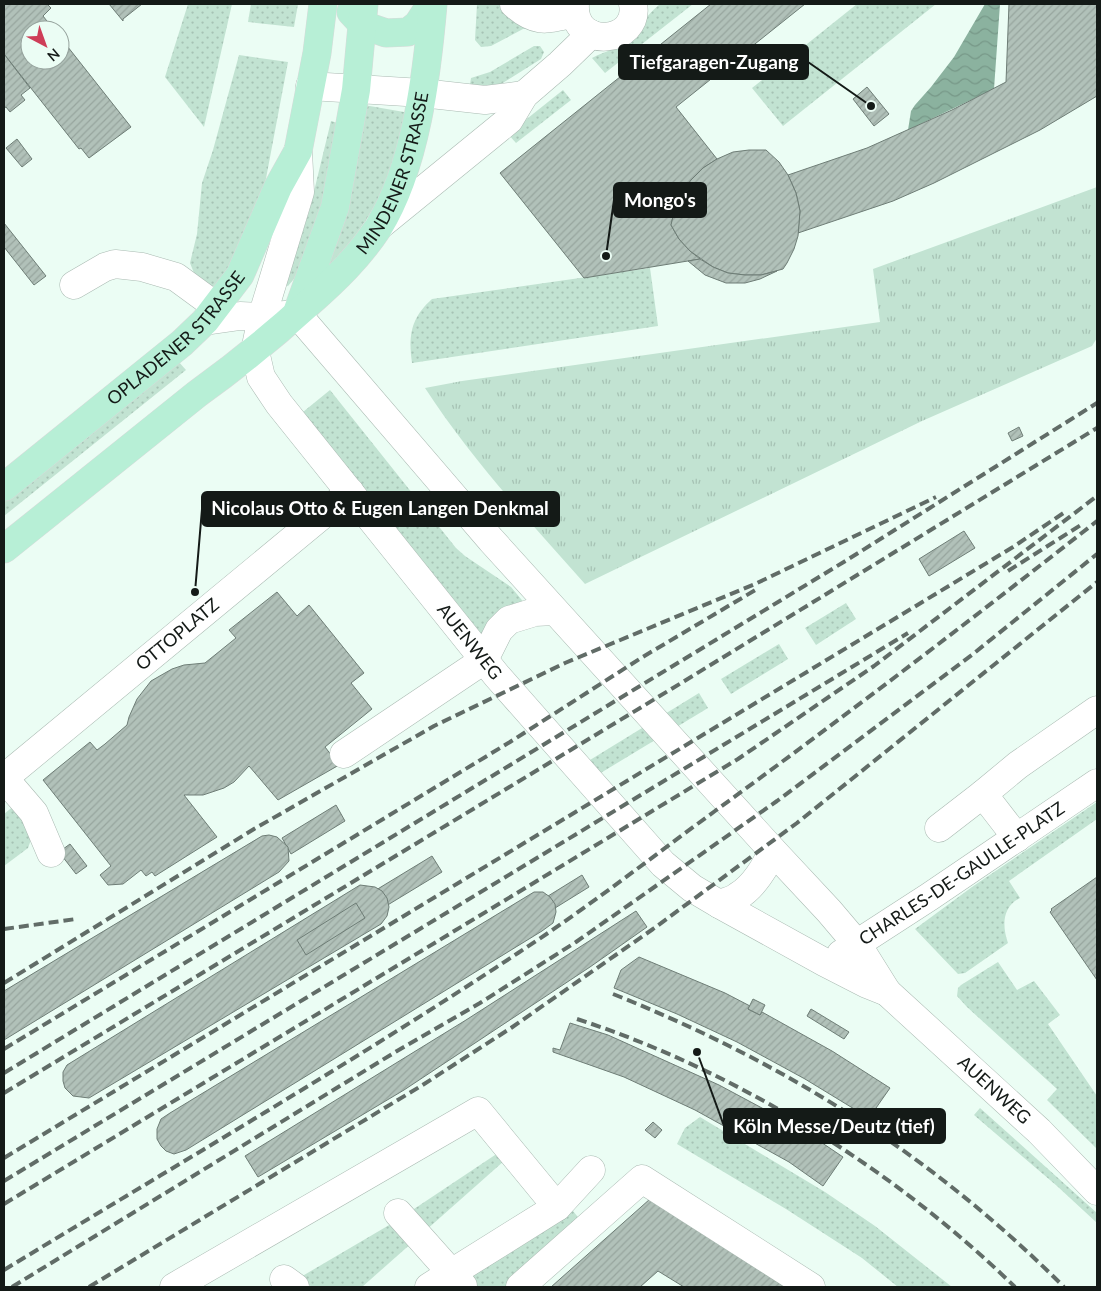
<svg xmlns="http://www.w3.org/2000/svg" width="1101" height="1291" font-family="Lato,sans-serif">
<defs>
<pattern id="grass-dots" width="8" height="8" patternUnits="userSpaceOnUse" patternTransform="scale(1.25)"><rect width="8" height="8" fill="#c2e3d2"/><path d="M2 2h.1M6 6h.1" fill="none" stroke="#a6c2b4" stroke-width="1.8" stroke-linecap="round"/></pattern>
<pattern id="park-tufts" width="24" height="20" patternUnits="userSpaceOnUse" patternTransform="scale(1.25)"><rect width="24" height="20" fill="#c2e3d2"/><path d="M3 7l-1-3M5 7V3M7 7l1-3M15 17l-1-3M17 17v-4M19 17l1-3" fill="none" stroke="#a6c2b4"/></pattern>
<pattern id="water-waves" width="16" height="10" patternUnits="userSpaceOnUse" patternTransform="scale(1.25)"><rect width="16" height="10" fill="#8bb29f"/><path d="M0 5q4-4 8 0t8 0" fill="none" stroke="#779888"/></pattern>
<pattern id="building-hatch" width="6" height="6" patternUnits="userSpaceOnUse" patternTransform="scale(1.25)"><rect width="6" height="6" fill="#b1c1b9"/><path d="M-1 1l2-2M0 6l6-6M5 7l2-2" fill="none" stroke="#97a59e"/></pattern>
</defs>
<rect width="100%" height="100%" fill="#ebfdf4"/>
<!-- grass -->
<g fill="url(#grass-dots)">
<polygon points="188,4 232,4 204,127 165,77"/>
<polygon points="251,4 298,4 294,27 248,22"/>
<polygon points="477,4 498,4 517,22 529,28 523,29 491,46 481,47 475,40"/>
<path d="M 660,4 L 693,4 L 605,73 L 592,58 C 599,54 607,52 614,48 C 632,38 644,17 660,4 Z"/>
<polygon points="857,4 936,4 783,126 752,88"/>
<polygon points="534,46 540,46 544,52 541,59 501,84 469,91 471,78 490,72"/>
<polygon points="239,55 288,62 264,189 243,246 216,288 198,283 190,263 197,234 202,183 213,150"/>
<polygon points="563,90 571,100 516,143 508,134"/>
<path d="M 364,105 L 404,112 L 404,117 C 399,137 395,162 387,181 C 373,213 353,241 330,267 L 328,267 Z"/>
<polygon points="331,121 341,124 327,206 299,273 288,286 285,285 309,212"/>
<path d="M 650,268 L 658,326 L 412,363 C 408,335 411,318 432,299 Z"/>
<polygon points="178,361 186,370 4,516 4,501"/>
<polygon points="330,390 456,548 465,556 511,587 526,605 484,637 303,412"/>
<polygon points="846,603 856,619 816,645 805,628"/>
<polygon points="779,644 788,659 731,694 721,679"/>
<polygon points="699,693 708,708 599,774 590,760"/>
<path d="M 1097,802 L 1097,819 L 1009,881 L 1020,898 C 1002,907 1002,926 1008,943 L 965,973 L 958,974 L 915,929 L 972,887 Z"/>
<polygon points="15,805 32,837 28,848 4,866 4,814"/>
<polygon points="998,962 1017,990 1034,981 1060,1015 1048,1024 1097,1096 1097,1149 1047,1100 1057,1089 967,1007 957,996 958,988 961,985"/>
<polygon points="980,1108 1097,1213 1097,1223 1057,1186 974,1115"/>
<polygon points="700,1117 825,1192 875,1226 952,1287 898,1287 862,1258 786,1209 677,1144 685,1128"/>
<polygon points="498,1153 504,1161 425,1231 408,1213"/>
<polygon points="573,1211 582,1222 510,1287 475,1287 462,1273"/>
<polygon points="396,1221 414,1241 362,1287 312,1287 299,1278"/>
</g>
<!-- park -->
<path fill="url(#park-tufts)" d="M 1097,187 L 1097,338 L 1092,346 L 922,421 L 585,584 C 529,521 471,459 425,388 L 462,381 L 880,322 L 873,269 Z"/>
<!-- water -->
<polygon fill="url(#water-waves)" points="985,4 1000,4 994,89 908,130 911,111 915,105 931,87 954,57"/>
<!-- building -->
<g fill="url(#building-hatch)" stroke="#6e7d76">
<polygon points="4,4 47,4 51,8 43,16 54,30 30,30 30,60 60,60 60,37 131,127 89,158 81,148 79,149 4,54"/>
<polygon points="109,4 142,4 123,19 123,21"/>
<polygon points="711,4 805,4 676,107 717,159 703,168 691,180 682,193 675,208 671,225 679,239 690,251 700,259 584,278 500,173"/>
<polygon points="1009,4 1097,4 1097,96 1040,130 934,183 893,201 798,233 800,211 796,193 788,175 867,148 952,110 1006,82"/>
<polygon points="4,54 30,88 21,95 25,100 10,112 6,107 4,108"/>
<polygon points="867,87 889,114 874,126 853,99"/>
<polygon points="17,139 32,159 22,167 6,148"/>
<polygon points="749,150 766,150 779,162 788,175 796,193 800,211 798,236 794,249 787,263 783,269 761,275 745,275 728,273 713,267 690,251 679,239 671,225 675,208 682,193 691,180 703,168 717,159 733,152"/>
<polygon points="4,223 46,276 34,285 4,247"/>
<polygon points="700,259 713,267 728,273 745,275 761,275 777,271 760,279 745,283 726,283 705,275 688,261"/>
<polygon points="1019,427 1023,436 1012,441 1008,433"/>
<polygon points="964,531 975,548 929,576 919,559"/>
<polygon points="277,592 297,616 309,605 364,673 351,683 372,709 325,747 339,765 278,800 249,766 234,782 224,788 203,795 184,795 217,837 155,876 152,872 146,876 141,870 123,884 108,885 100,875 111,866 43,780 90,742 97,750 105,744 127,725 129,717 137,699 151,681 172,669 184,665 205,663 236,638 229,630"/>
<polygon points="336,805 345,821 291,854 282,838"/>
<polygon points="269,835 277,837 288,847 289,861 279,872 4,1040 4,991 262,836"/>
<polygon points="70,844 87,866 76,874 59,852"/>
<polygon points="432,856 442,872 386,906 376,890"/>
<polygon points="582,875 589,887 547,913 540,901"/>
<polygon points="1097,877 1097,980 1050,912 1052,910 1051,909"/>
<polygon points="360,885 375,887 382,891 387,898 389,907 387,916 381,924 89,1098 73,1096 65,1088 63,1081 63,1072 67,1065"/>
<polygon points="534,892 543,892 550,897 555,904 556,912 553,923 542,931 186,1150 174,1154 166,1151 161,1146 157,1139 157,1129 161,1119 170,1113"/>
<polygon points="356,903 365,918 306,955 297,940"/>
<polygon points="636,911 647,927 590,967 404,1090 258,1177 245,1156 466,1020"/>
<polygon points="639,957 725,993 750,1006 748,1009 760,1015 762,1012 832,1051 890,1088 869,1118 805,1079 737,1042 677,1014 614,988 621,970"/>
<polygon points="753,999 765,1005 760,1015 748,1009"/>
<polygon points="811,1009 849,1032 844,1039 807,1016"/>
<polygon points="570,1023 608,1035 719,1085 803,1130 843,1157 823,1186 789,1162 695,1110 624,1077 553,1052 553,1048 560,1050"/>
<polygon points="653,1122 662,1130 655,1138 645,1130"/>
<polygon points="650,1199 785,1287 684,1287 658,1271 640,1287 551,1287"/>
</g>
<g fill="none" stroke-linecap="round" stroke-linejoin="round">
<!-- minor casing -->
<g stroke="#aabab2" stroke-width="29">
<g id="minor">
<path d="M 514,4 C 537,25 548,19 575,13"/>
<path d="M 575,4 C 572,51 641,44 633,4"/>
<polyline points="310,86 422,93 485,100 524,95"/>
<path id="s1" d="M 298,151 L 300,192 L 262,317 L 255,351 L 261,377 L 279,404 L 497,676 L 663,864 L 692,888 L 719,904 L 824,962 L 867,984 L 887,992 L 1039,1131 L 1097,1191"/>
<polyline points="379,226 509,120 524,95 560,64 591,34"/>
<polyline points="74,285 105,267 115,264 142,267 176,277 217,307"/>
<polyline points="205,321 240,316 262,317 297,314 491,540 772,850 829,911 857,944 887,992"/>
<polyline points="344,754 484,660 499,630 509,620 535,612 554,611"/>
<path id="s2" d="M 4,778 L 350,492"/>
<polyline points="4,778 34,813 51,853"/>
<polyline points="939,828 983,794"/>
<polyline points="1017,838 983,794 1018,765 1097,710"/>
<path d="M 719,904 C 725,902 733,900 738,896 C 753,887 767,866 772,850"/>
<path id="s3" d="M 841,954 L 929,897 L 1097,783"/>
<polyline points="398,1213 463,1286"/>
<polyline points="284,1279 295,1287"/>
<polyline points="174,1287 478,1111 557,1207"/>
<polyline points="429,1287 557,1207 591,1170"/>
<polyline points="520,1287 642,1179 811,1287"/>
</g>
</g>
<!-- major casing -->
<g stroke="#d9dada" stroke-width="29">
<g id="major">
<polyline points="351,12 363,25 386,33 408,32 418,24 431,4"/>
<polyline points="298,310 335,207 356,90 364,4"/>
<path id="s4" d="M 4,487 L 182,343 L 205,321 L 240,275 L 278,187 L 298,151 L 317,53 L 323,4"/>
<path id="s5" d="M 4,549 L 197,394 C 236,366 273,336 309,303 C 335,280 359,257 378,228 C 416,167 427,74 433,4"/>
</g>
</g>
<!-- minor -->
<use href="#minor" stroke="#fff" stroke-width="28"/>
<!-- major -->
<use href="#major" stroke="#b7efd6" stroke-width="28"/>
<!-- rail -->
<g stroke="#616c67" stroke-width="4" stroke-dasharray="10 5" stroke-linecap="butt">
<polyline points="1008,571 1084,523"/>
<polyline points="4,929 76,919"/>
<polyline points="4,983 254,829 434,726 565,663 755,584 936,497"/>
<path d="M 613,994 C 786,1063 933,1156 1064,1287"/>
<path d="M 577,1019 C 737,1071 895,1170 1015,1287"/>
<polyline points="4,1049 510,742 641,658 757,589"/>
<polyline points="4,1073 847,560 1097,403"/>
<polyline points="4,1093 673,688 1097,428"/>
<polyline points="4,1158 924,601 1013,547 1065,512"/>
<polyline points="4,1181 908,633"/>
<polyline points="4,1204 738,759 874,666 1097,496"/>
<path d="M 4,1270 C 186,1159 371,1052 548,933 C 605,894 659,852 715,811 C 844,717 971,620 1097,521"/>
<polyline points="12,1287 397,1051 480,1003 576,942 777,801 973,654 1097,554"/>
<polyline points="89,1287 421,1086 511,1028 653,929 797,823 1097,582"/>
</g>
</g>
<g text-anchor="middle" stroke-width="4.5" stroke-linejoin="round" paint-order="stroke">
<!-- street labels -->
<g font-size="18" fill="#141a17" stroke="#ebfdf4">
<text dy="6" stroke="none"><textPath href="#s5" startOffset="551">MINDENER STRASSE</textPath></text>
<text dy="6" stroke="none"><textPath href="#s4" startOffset="228">OPLADENER STRASSE</textPath></text>
<text dy="6" stroke="none"><textPath href="#s2" startOffset="225">OTTOPLATZ</textPath></text>
<text dy="6" stroke="none"><textPath href="#s1" startOffset="570">AUENWEG</textPath></text>
<text dy="6" stroke="none"><textPath href="#s3" startOffset="145">CHARLES-DE-GAULLE-PLATZ</textPath></text>
<text dy="6" stroke="none"><textPath href="#s1" startOffset="1269">AUENWEG</textPath></text>
</g>
</g>
<!-- callouts -->
<path fill="none" stroke="#141a17" stroke-width="2" d="M871 106L808 62M606 256L614 200M195 592L202 509M697 1052L724 1126"/>
<g fill="#141a17" stroke="#ebfdf4" stroke-width="2">
<circle cx="871" cy="106" r="5"/>
<circle cx="606" cy="256" r="5"/>
<circle cx="195" cy="592" r="5"/>
<circle cx="697" cy="1052" r="5"/>
</g>
<g fill="#141a17" stroke="#141a17" stroke-width="2">
<rect x="619" y="45" width="189" height="34" rx="5"/>
<rect x="614" y="183" width="92" height="34" rx="5"/>
<rect x="202" y="492" width="357" height="34" rx="5"/>
<rect x="724" y="1109" width="221" height="34" rx="5"/>
</g>
<g font-size="19" text-anchor="middle" font-weight="bold" fill="#fff">
<text x="714" y="69">Tiefgaragen-Zugang</text>
<text x="660" y="207">Mongo's</text>
<text x="380" y="515">Nicolaus Otto &amp; Eugen Langen Denkmal</text>
<text x="834" y="1133">Köln Messe/Deutz (tief)</text>
</g>
<!-- border -->
<rect width="1101" height="1291" fill="none" stroke="#141a17" stroke-width="10"/>
<!-- north arrow -->
<g transform="translate(45 45) rotate(139)"><circle r="24" fill="#ebfdf4" stroke="#95a29c"/>
<path d="M0-4L9 19L0 12L-9 19Z" fill="#ce3e58"/>
<text y="-8" font-size="14" font-weight="bold" text-anchor="middle" fill="#141a17">N</text>
</g>
</svg>
